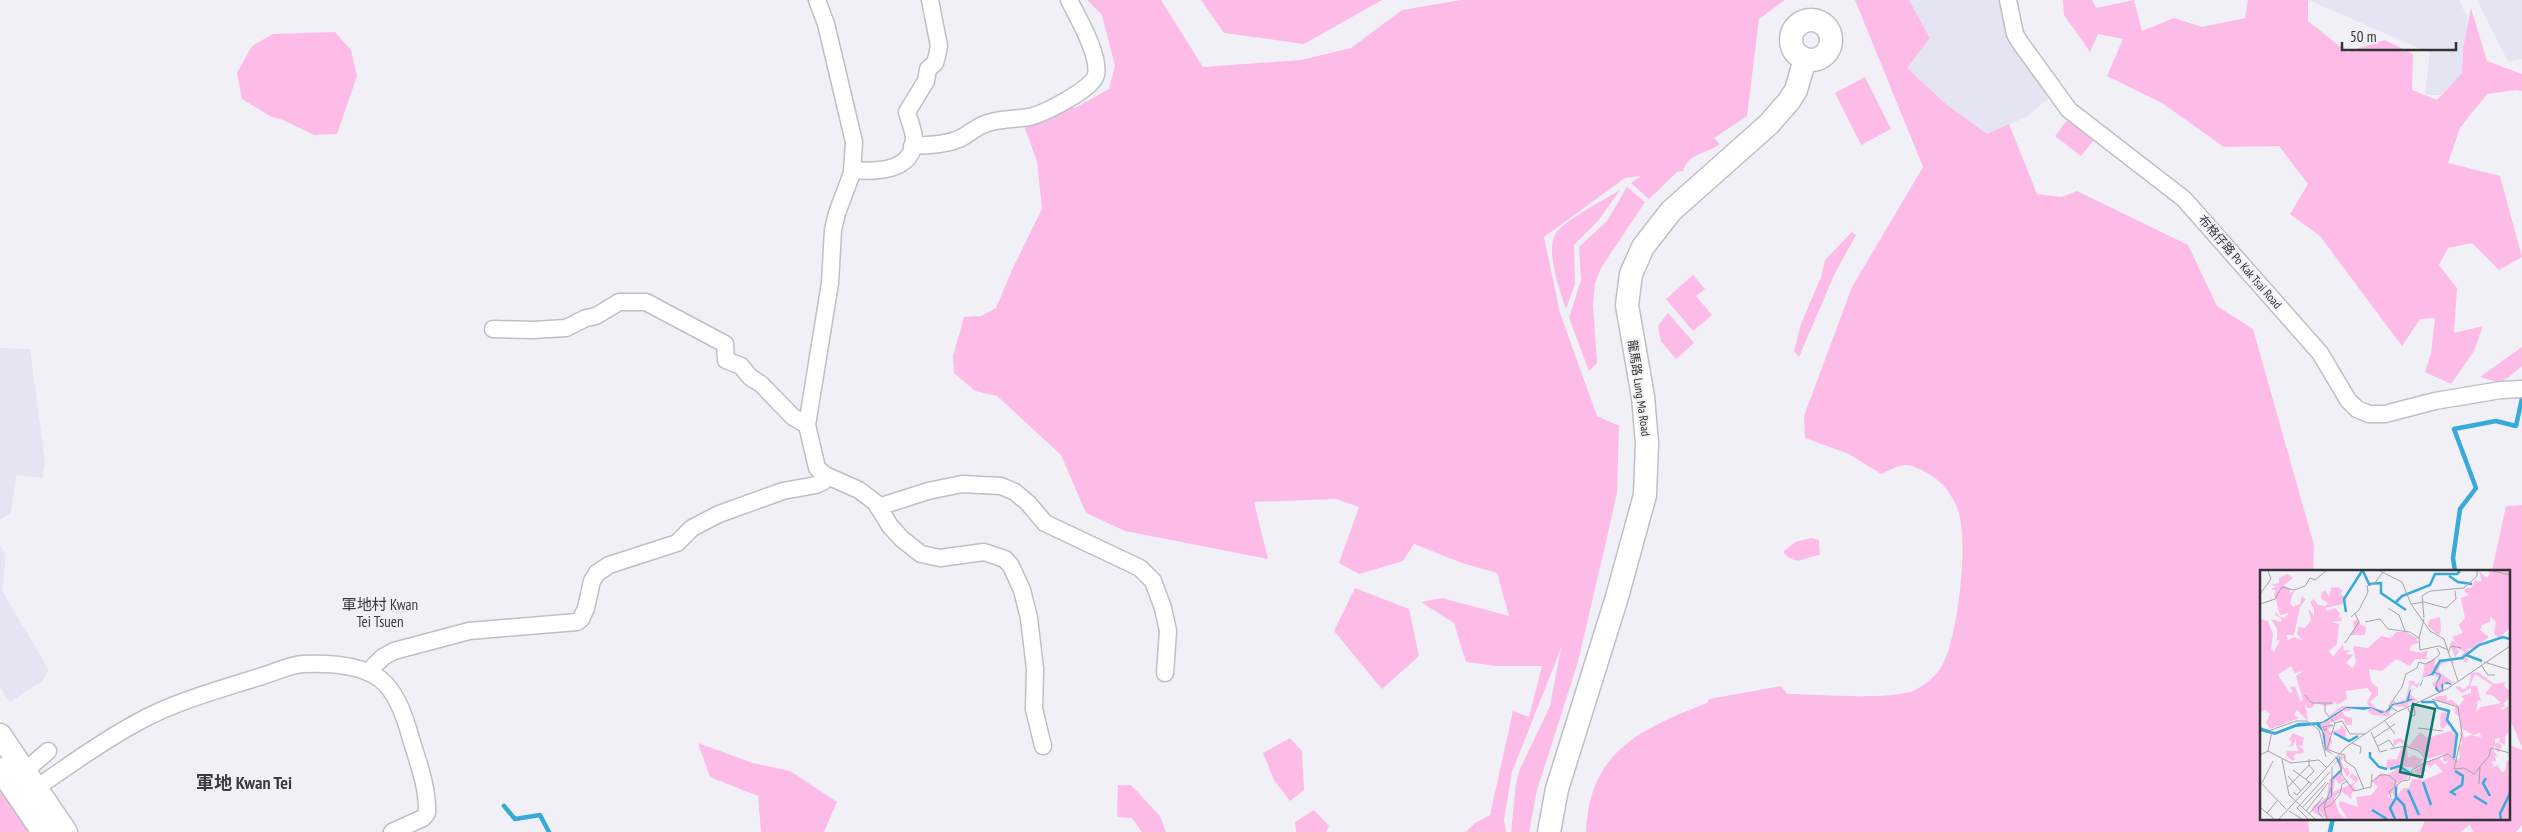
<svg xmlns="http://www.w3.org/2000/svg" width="2522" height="832" font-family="'PT Sans Narrow','Noto Sans SC',sans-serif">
<rect width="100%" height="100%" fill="#f0f0f6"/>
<!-- built -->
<g fill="#e4e4f2">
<polygon points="1909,0 1999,0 2048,99 2026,117 1987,134 1947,105 1907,68 1930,38"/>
<polygon points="2309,0 2459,0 2468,20 2462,73 2441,95 2425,95 2430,53"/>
<polygon points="2477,0 2522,0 2522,59 2508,61"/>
<polygon points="0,348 30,349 45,462 42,478 16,475 11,512 0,520"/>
<polygon points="0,546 6,555 2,591 49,670 43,680 10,702 0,687"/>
</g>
<!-- green -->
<g fill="#fdbce7">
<path d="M 1087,0 L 1161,0 L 1203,67 L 1301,60 L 1351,48 L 1402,10 L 1461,0 L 1785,0 L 1759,19 L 1747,116 L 1714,138 L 1720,144 C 1707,154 1688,153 1683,171 L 1677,172 L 1649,199 L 1631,183 L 1641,176 L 1625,178 L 1544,237 L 1560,313 L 1597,416 L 1619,426 L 1617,493 L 1605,546 L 1578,662 L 1537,790 L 1529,832 L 1511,832 L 1516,783 L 1520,769 L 1550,706 L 1561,648 L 1512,772 L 1504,820 L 1506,832 L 1466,832 L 1475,823 L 1490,815 L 1513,711 L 1529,717 L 1542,666 L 1497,666 L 1466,662 L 1454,623 L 1421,602 L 1442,598 L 1509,616 L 1497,573 L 1462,563 L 1414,544 L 1403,561 L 1359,574 L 1339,563 L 1359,507 L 1336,499 L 1254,502 L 1268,559 L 1125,531 L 1086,513 L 1061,455 L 997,396 L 975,391 L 954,373 L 953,356 L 964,317 L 981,316 L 996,308 L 1011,272 L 1042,209 L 1037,161 L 1023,123 L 1054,102 L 1075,108 L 1109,89 L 1115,66 L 1102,15 Z"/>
<polygon points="1201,0 1382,0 1304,44 1224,33"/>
<path d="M 1855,0 L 1909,0 L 1930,38 L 1907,68 L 1947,105 L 1987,134 L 2009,124 L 2037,194 L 2062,197 L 2077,191 L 2188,245 L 2217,306 L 2253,329 L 2314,545 L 2313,571 L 2261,571 L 2261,818 L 2308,818 L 2309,832 L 1586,832 C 1589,751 1641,729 1707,703 L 1709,699 L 1781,686 L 1787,694 C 1817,694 1891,701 1915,690 C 1927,684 1937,675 1943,664 C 1958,635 1967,550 1960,518 C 1956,499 1944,482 1927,473 C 1922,470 1912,465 1906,465 C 1898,465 1888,471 1881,474 L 1849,454 L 1805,438 L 1804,416 L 1852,287 L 1923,167 Z"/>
<polygon points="2063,0 2092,0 2096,8 2134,0 2142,31 2174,18 2202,27 2245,18 2248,0 2308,0 2308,21 2347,52 2385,40 2413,54 2412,90 2437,100 2462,73 2463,49 2471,8 2487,61 2522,74 2522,91 2516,90 2487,94 2460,128 2448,163 2500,176 2522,257 2499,270 2472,243 2448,248 2439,265 2457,288 2454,333 2483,326 2474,351 2451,384 2425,372 2431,353 2435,318 2420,319 2402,346 2320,236 2290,214 2308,184 2279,146 2224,147 2162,103 2107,76 2123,39 2098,34 2090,52 2064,15"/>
<polygon points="335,32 351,50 357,76 337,134 314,135 283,120 272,117 242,99 237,73 252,46 273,34"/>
<polygon points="1865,77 1891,129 1861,145 1835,93"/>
<polygon points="2068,119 2094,140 2081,156 2055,136"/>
<polygon points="1627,187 1645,202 1601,268 1595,283 1593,305 1597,363 1589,371 1569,318 1581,280 1579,247 1607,221"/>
<path d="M 1620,190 L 1598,221 L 1574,245 L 1575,284 L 1566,309 C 1560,291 1547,255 1554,237 C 1558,223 1606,199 1620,190 Z"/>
<polygon points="1852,232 1856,235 1835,273 1799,357 1794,351 1801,324 1821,277 1825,260"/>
<polygon points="1693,275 1705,289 1696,296 1712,315 1693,331 1666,299"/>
<polygon points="1668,313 1694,343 1676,359 1661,341 1658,326"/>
<polygon points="2522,347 2522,366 2508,378 2497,382 2480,377"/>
<polygon points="2522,505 2522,747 2508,715 2508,571 2492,571 2506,506"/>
<path d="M 1811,538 L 1819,540 L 1820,555 C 1803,557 1798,568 1783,552 L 1795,542 Z"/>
<polygon points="1355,588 1409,609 1419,656 1382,689 1334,631"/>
<polygon points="1290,738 1302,751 1304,790 1290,801 1274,780 1263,753"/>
<polygon points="698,743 753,763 790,771 837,802 824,832 761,832 758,796 710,777"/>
<polygon points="2508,744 2522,750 2522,825 2516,832 2473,832 2470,825 2460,832 2420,832 2426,818 2508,818"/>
<polygon points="1118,785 1131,785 1160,816 1166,832 1142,832 1132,818 1117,817"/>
<polygon points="0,792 12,803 32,832 0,832"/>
<polygon points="1314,810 1329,826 1326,832 1296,832 1295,822"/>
</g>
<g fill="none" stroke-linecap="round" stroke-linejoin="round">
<!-- stream -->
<g stroke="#38aada" stroke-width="4.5">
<polyline points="2455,571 2453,558 2460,509 2476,488 2454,429 2496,421 2516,426 2522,398"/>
<polyline points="504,806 515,819 540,815 549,832"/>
<polyline points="2330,832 2333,818"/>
</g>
<!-- street casing -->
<g stroke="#bfbfc6" stroke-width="19">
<g id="street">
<polyline points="817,0 826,24 854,142 852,173 837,213 833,230 830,283 807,425 817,468 825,475 859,490 876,503 890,526 902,539 921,554 940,558 984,552 1005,559 1011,566 1022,590 1029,618 1035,669 1034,709 1043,746"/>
<polyline points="2008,0 2015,34 2019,41 2069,110 2184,199 2320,353 2348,400 2357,409 2369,414 2385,414 2435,401 2501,390 2522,389"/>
<path d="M 912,146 C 927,145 947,145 961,138 C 972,132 978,125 991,122 C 1003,119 1016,119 1029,117 C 1043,114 1093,89 1096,75 C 1100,55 1078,18 1069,0"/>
<path d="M 852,170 C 875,172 914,172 914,139 C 914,131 909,120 907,112 L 926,81 L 928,69 L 935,63 L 937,56 L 939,46 L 930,0"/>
<polyline points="493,329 533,330 566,328 586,318 596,316 619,302 646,302 725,344 726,360 741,366 750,377 761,384 793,417 807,425"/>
<polyline points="878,507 928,491 962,484 1001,486 1015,492 1028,503 1045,523 1140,568 1153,581 1163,608 1168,631 1165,673"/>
<polyline points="368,672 383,657 394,651 469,631 577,622 581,619 586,608 592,581 597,573 609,565 677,543 692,528 719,514 783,491 816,485 824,481 825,475"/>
<polyline points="25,771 48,751"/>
<path d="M 36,788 C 70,765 102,741 138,722 C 176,701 218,690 259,677 C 273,673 289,665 303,664 C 327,663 360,664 380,679 C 396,691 406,720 411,739 C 418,762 428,788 427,813 L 423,818 L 392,832"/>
</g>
</g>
<!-- secondary casing -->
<g stroke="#bfbfc6" stroke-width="25">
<g id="secondary">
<circle cx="1811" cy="40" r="20"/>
<polyline points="0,735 66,832"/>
<polyline points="0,769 43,832"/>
<polyline points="1549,832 1557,789 1617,597 1645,495 1647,443 1643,397 1627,305 1631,274 1643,247 1671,211 1769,124 1789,101 1796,90 1805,59"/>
</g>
</g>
<!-- street -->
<use href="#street" stroke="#fff" stroke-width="16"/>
<!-- secondary -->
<use href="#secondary" stroke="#fff" stroke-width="22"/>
</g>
<g text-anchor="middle" stroke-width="4" stroke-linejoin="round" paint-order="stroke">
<!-- street labels -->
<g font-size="12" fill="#333336" stroke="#f0f0f6">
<text transform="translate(2240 262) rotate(49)" y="4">布格仔路 Po Kak Tsai Road</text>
<text transform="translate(1639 388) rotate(82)" y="4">龍馬路 Lung Ma Road</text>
</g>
<!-- quarter labels -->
<g font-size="15" fill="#3b3b40" stroke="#f0f0f6">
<text x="380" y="610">軍地村 Kwan<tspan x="380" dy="17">Tei Tsuen</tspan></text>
</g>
<!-- district labels -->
<g font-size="18" font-weight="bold" fill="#3b3b40" stroke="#f0f0f6">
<text x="244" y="789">軍地 Kwan Tei</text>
</g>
</g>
<!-- overview -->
<g transform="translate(2260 570)">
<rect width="250" height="250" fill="#f0f0f6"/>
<path d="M 219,1 L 227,8 L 230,4 L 228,1 L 250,1 L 250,58 L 239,68 L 234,64 L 236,52 L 230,46 L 230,52 L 222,55 L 220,60 L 229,67 L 214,78 L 206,79 L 209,80 L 202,88 L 208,88 L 207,93 L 201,89 L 193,90 L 194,95 L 191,89 L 201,87 L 204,82 L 195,76 L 199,82 L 195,87 L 190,74 L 193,70 L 198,75 L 192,67 L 203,63 L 199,55 L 205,48 L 201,28 L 209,25 L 204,22 L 206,18 L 211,18 L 215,10 L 222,12 ZM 27,4 L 33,8 L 24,15 L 30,19 L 30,23 L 34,20 L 30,33 L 33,37 L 40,34 L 42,26 L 46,29 L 40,37 L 34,65 L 26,65 L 28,70 L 34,67 L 43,71 L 37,64 L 39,57 L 45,58 L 51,50 L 48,38 L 54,46 L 54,39 L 50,32 L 54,29 L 58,35 L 65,36 L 68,33 L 61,29 L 62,22 L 65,20 L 69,27 L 71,18 L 78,17 L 83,21 L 80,24 L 85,27 L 83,34 L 65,38 L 67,41 L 75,38 L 80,43 L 78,48 L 82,47 L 81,51 L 71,52 L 79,54 L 77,74 L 69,81 L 73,87 L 83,74 L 84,81 L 90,80 L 86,84 L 93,85 L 86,93 L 93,98 L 96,92 L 93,76 L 108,78 L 121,66 L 131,68 L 130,64 L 132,67 L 136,62 L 146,62 L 159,69 L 156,69 L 159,73 L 152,75 L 149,80 L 161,83 L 168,80 L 166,88 L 171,89 L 155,89 L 150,96 L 136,89 L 122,101 L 109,99 L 111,112 L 118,118 L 118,125 L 110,132 L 117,139 L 129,141 L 133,135 L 147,132 L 149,128 L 145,132 L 132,134 L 130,136 L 134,130 L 137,133 L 142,131 L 140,128 L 145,131 L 150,113 L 147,111 L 155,111 L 155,115 L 160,112 L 157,118 L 152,114 L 149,123 L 158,131 L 148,133 L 147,137 L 133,136 L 129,144 L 133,144 L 126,146 L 112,145 L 106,138 L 103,139 L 89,137 L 91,141 L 82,141 L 85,146 L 92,148 L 92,155 L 86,155 L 83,148 L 69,153 L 73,156 L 68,159 L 70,162 L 80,159 L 81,155 L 86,160 L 85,170 L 73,163 L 69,166 L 72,170 L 69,180 L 75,186 L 66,180 L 65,166 L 59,155 L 71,149 L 80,140 L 88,138 L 81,139 L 71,147 L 69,146 L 82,136 L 109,137 L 107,132 L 112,123 L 107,118 L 86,121 L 87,129 L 77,135 L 74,131 L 74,134 L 65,136 L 55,133 L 52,138 L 47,138 L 45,133 L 48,151 L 37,140 L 34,145 L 39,148 L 10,159 L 6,153 L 10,144 L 5,140 L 0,143 L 0,53 L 1,49 L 8,51 L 13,64 L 11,79 L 14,82 L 20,70 L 17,71 L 17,59 L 11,49 L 21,52 L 22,49 L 15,45 L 16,42 L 20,47 L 25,48 L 29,43 L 20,45 L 14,24 L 16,20 L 11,20 L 16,16 L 10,15 L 19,13 L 19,8 ZM 31,96 L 35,103 L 43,101 L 36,106 L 43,130 L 40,131 L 35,116 L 30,117 L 33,122 L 30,123 L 18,105 ZM 180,47 L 181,60 L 179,66 L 168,56 L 169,50 ZM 99,49 L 100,54 L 106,57 L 105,65 L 90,65 L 94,59 L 93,51 ZM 176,87 L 174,96 L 179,91 L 177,87 L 183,92 L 191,91 L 181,94 L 178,101 L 194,113 L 184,115 L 184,121 L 179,123 L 172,114 L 179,108 L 174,105 L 178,102 L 162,108 L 165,94 ZM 218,102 L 234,114 L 247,112 L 243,115 L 250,121 L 250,128 L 243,134 L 246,136 L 240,138 L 242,140 L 250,135 L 250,160 L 245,167 L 245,175 L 239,172 L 240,168 L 235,169 L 235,174 L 238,172 L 242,176 L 238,183 L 235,176 L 232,178 L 238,187 L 235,185 L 236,191 L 231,192 L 234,195 L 231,198 L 237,195 L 242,202 L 245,201 L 247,191 L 250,190 L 250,249 L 87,249 L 79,235 L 80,231 L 98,237 L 96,227 L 111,225 L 118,217 L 112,211 L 121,203 L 128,205 L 137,198 L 149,203 L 146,211 L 142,210 L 138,214 L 137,211 L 137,215 L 139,215 L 134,227 L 133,223 L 126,226 L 135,229 L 143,218 L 149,218 L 152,209 L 160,210 L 155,207 L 159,204 L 153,203 L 154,206 L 152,203 L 165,192 L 179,188 L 184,194 L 189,192 L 183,191 L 184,184 L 163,190 L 155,198 L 135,195 L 126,200 L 127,190 L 137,189 L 142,176 L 147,179 L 148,188 L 154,185 L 161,189 L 166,188 L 160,180 L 144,175 L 140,171 L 134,176 L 133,170 L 141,168 L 149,176 L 160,162 L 168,168 L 190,161 L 196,167 L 187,154 L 184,159 L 180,157 L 181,142 L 190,143 L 187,149 L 190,158 L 197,163 L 194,185 L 196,190 L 200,188 L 198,176 L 202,174 L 200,162 L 203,163 L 204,168 L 211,165 L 221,167 L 220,163 L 213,165 L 201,158 L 200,147 L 194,143 L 197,139 L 193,141 L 197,136 L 177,131 L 175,127 L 187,125 L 186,131 L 192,130 L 199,136 L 204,129 L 201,126 L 211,123 L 211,118 L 202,123 L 195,117 L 199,116 L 203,120 L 209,115 L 211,103 ZM 215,104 L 232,115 L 225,124 L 232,125 L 241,133 L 221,137 L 216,142 L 218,130 L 221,131 L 217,116 L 210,116 ZM 175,193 L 183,202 L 162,211 L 160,204 L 166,201 L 164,195 L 170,195 L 170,198 ZM 33,163 L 44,168 L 42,176 L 38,175 L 44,180 L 43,183 L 35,184 L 33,187 L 36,189 L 32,191 L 26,185 L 27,181 L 39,181 L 36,175 L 36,167 L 34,175 L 29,177 L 32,172 L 29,169 ZM 81,185 L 85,187 L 81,191 L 84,198 L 88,198 L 90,203 L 87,207 L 82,198 L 81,207 L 86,210 L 79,214 L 75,208 L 73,222 L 96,212 L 89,207 L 92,203 L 99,209 L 93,216 L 96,219 L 91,224 L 92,229 L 81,221 L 74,228 L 79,243 L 86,249 L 66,249 L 58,238 L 64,249 L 52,241 L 53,236 L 67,227 L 69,210 L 80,200 L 78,192 L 73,196 Z" fill="#fdbce7" fill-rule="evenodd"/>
<path d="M 175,102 L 180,104 L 181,105 L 180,108 L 176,115 L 179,121 L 182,120 L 181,115 L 183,113 L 187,112 L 190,113 L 192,115 L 183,113 L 183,121 L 178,122 L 175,119 L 176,114 L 180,105 L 175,103 L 172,105 L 164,107 L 161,115 L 159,117 L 151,120 L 149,129 L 154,129 L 144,133 L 133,135 L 130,140 L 126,142 L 121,143 L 111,138 L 104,140 L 86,138 L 67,151 L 60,154 L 65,166 L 66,180 L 78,188 L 82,199 L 81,202 L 72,210 L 72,226 L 59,237 L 59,243 L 65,249 L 59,244 L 58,237 L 71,226 L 71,209 L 81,199 L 75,186 L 65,180 L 62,161 L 56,155 L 36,157 L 15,165 L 0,161 L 0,157 L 15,162 L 38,153 L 62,152 L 86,137 L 110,137 L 125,142 L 132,134 L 146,131 L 150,120 L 159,117 L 164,107 Z" fill="#38aada"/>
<path fill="none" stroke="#38aada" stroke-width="2.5" d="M 103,1 L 109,14 L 121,13 L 121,23 L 146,40M 189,6 L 198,12 L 212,14M 136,32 L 142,26 L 170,15 L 175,4 L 197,4 L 200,1M 86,42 L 84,29 L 102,1M 206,85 L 222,91M 172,105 L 180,91 L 202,88 L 219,75 L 243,67 L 250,69M 161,132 L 174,132 L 178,138 L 189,141 L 187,150 L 197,164 L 194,188M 74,163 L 89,171 L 98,166M 110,182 L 110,187 L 119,197 L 127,199M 130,199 L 139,196 L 150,203M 195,201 L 203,206 L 202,215 L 191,222 L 196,225M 226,208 L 223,213 L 230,226M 163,212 L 171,235M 148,220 L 159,245M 214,226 L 227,234M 137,228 L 144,235 L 147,249M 112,240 L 127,249M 135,249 L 130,238 L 136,228 L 136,217M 241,249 L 240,244 L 250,223"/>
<path fill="none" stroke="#a4a4a9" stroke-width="1" d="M 120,1 L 142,12 L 151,34 L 170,61 L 184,69 L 198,111M 233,1 L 250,5M 107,16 L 114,14 L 123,2M 0,24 L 11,9 L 8,1M 0,34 L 15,29 L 22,17 L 34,20 L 45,16 L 50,8 L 55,10 L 66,1M 152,34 L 164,32 L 186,38 L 196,29 L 195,21M 128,38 L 139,45 L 145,61M 91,47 L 99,40 L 108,22 L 107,16M 164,48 L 162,26 L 170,21 L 204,18 L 217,6 L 217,1M 105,52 L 120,49 L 128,59 L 150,62 L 159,68 L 160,80 L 179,76 L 188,80M 159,68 L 164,49M 85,73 L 99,52 L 95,44M 188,83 L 191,76 L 201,78M 224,92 L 250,100M 221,95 L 228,105 L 235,105M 45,125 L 52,133 L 72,133M 172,129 L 198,137 L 202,164 L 194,199 L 204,198 L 214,204 L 229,186 L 231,178 L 250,183M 65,133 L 65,142 L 75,153M 148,138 L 151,146 L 155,145 L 154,135M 137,141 L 129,136 L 142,117 L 146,104 L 157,98 L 159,92 L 165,94 L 172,91 L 180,84 L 177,78M 125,151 L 135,164M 75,153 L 67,179 L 77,183M 75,153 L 82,151 L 90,164 L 105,164M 67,158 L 65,161 L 63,157 L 73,155M 158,158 L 183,161M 11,160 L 36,151 L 47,151 L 59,160 L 63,174M 111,162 L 120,182 L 127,180M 114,168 L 135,154M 62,172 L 66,187M 92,173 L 101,177 L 100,184M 118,176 L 129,170 L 134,177M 130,179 L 145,176 L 159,181 L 164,187M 8,181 L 12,161M 77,183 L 85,185 L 85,191 L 95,198 L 104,219M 0,185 L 8,181 L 31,193 L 59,190 L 66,197M 79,186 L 82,205 L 94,221 L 111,217 L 112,204M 22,189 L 29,225 L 55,249M 33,200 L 52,214M 28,206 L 41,221M 46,209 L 54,201 L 49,195M 0,212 L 26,239M 112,212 L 120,205 L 128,205 L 136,211 L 134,217M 2,213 L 13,191M 219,214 L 220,197M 27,218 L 49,195 L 49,189M 33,222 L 37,225 L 49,212M 131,227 L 129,222 L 142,211 L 149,210 L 152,200 L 162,194 L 188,184 L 197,192M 0,237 L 14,249M 42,238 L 66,212M 65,238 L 71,235 L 80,224 L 82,214 L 88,211M 29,241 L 42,249M 46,241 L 68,213M 7,243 L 17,231M 49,244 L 63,227M 19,249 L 86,177 L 137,142 L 187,119 L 250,76M 48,249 L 37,238 L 70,202M 67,249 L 64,237 L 72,215 L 72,197"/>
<path fill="#0f766e" fill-opacity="0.15" stroke="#0f766e" stroke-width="2.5" d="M 153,134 L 175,139 L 162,207 L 140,202 Z"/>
<rect width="250" height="250" fill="none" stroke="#333336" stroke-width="2.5"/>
</g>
<!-- scale -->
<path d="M2342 42v8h114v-8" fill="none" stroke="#333336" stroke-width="2.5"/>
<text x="2350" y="42" font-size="15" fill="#333336" stroke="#f0f0f6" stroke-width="4" paint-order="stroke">50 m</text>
</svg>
